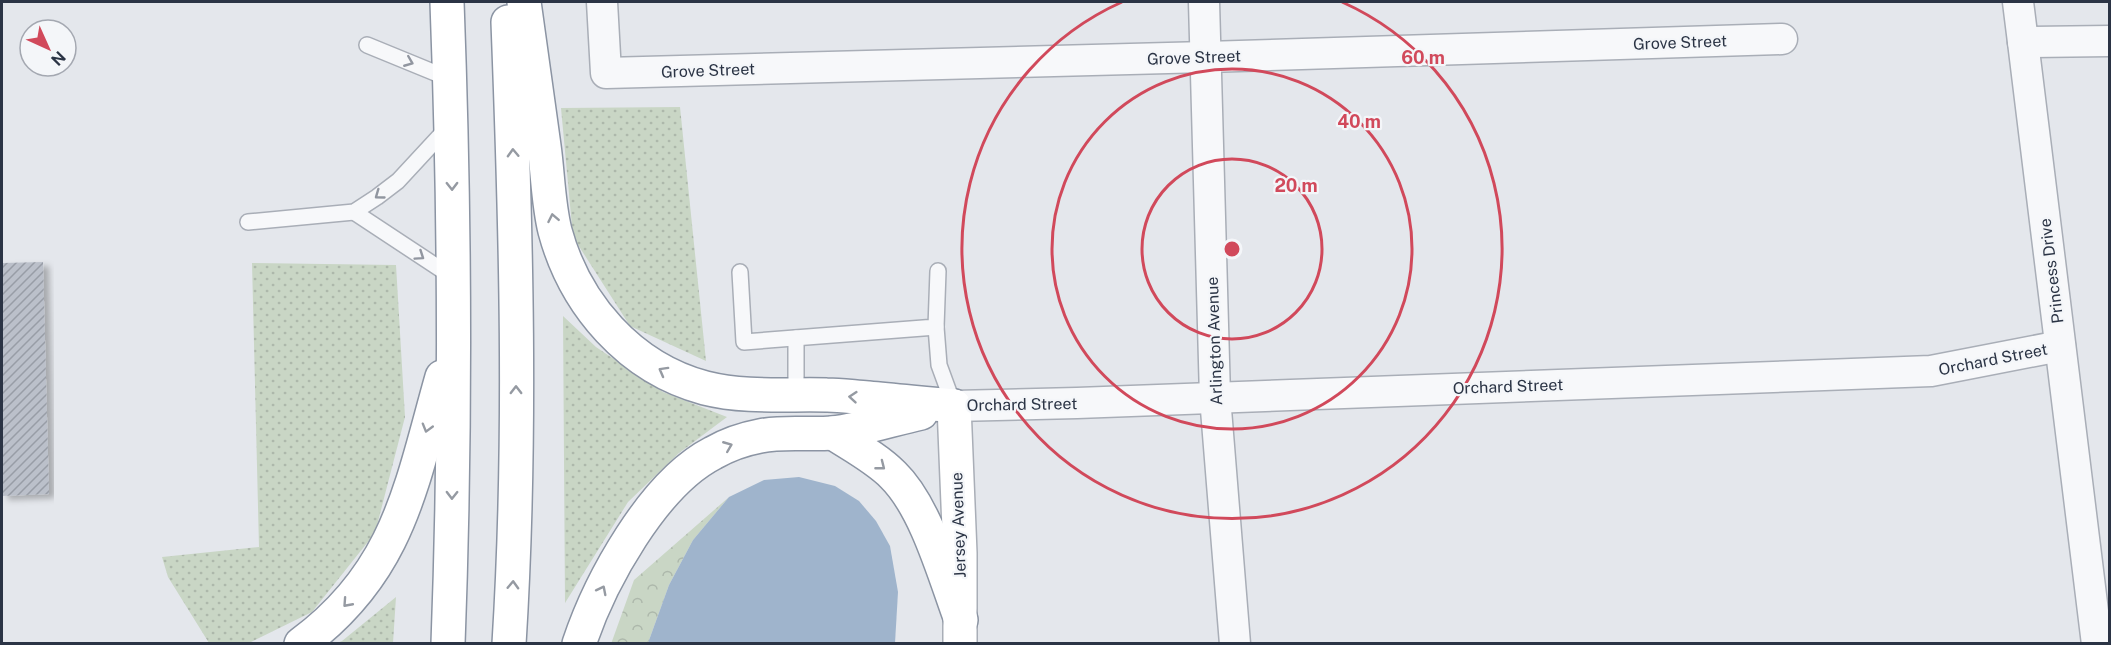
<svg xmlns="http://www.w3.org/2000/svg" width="2111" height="645" font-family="'Public Sans',sans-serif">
<defs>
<pattern id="grass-dots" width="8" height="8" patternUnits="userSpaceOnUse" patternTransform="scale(1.5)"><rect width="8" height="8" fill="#c9d6c5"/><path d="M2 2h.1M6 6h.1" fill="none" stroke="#adb8ab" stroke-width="1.8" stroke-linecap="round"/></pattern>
<pattern id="forest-crowns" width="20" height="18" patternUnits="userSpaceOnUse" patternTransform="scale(1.5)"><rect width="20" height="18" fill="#c9d6c5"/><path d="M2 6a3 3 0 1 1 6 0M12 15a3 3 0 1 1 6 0" fill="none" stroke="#adb8ab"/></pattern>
<pattern id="building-hatch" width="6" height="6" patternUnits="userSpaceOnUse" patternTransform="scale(1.5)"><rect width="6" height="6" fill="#bbc0ca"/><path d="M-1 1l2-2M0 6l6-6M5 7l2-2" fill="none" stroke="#989da6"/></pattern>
<filter id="shadow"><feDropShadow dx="6" dy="4" stdDeviation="3" flood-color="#0004"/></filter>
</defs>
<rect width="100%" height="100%" fill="#e4e7ec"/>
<!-- grass -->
<g fill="url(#grass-dots)">
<polygon points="680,107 706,361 630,326 573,237 561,108"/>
<polygon points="252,263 396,265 405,417 375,533 312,612 249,643 209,643 168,577 162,557 259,547"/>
<polygon points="563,316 596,347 663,392 727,417 679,453 628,502 565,603"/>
<polygon points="396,597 393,643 337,643 342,641"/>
</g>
<!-- forest -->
<polygon fill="url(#forest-crowns)" points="729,497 693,540 669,585 648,643 611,644 634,580"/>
<!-- water -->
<polygon fill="#9fb4cc" points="799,477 835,486 859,501 876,521 890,546 898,592 895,643 648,643 669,585 693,540 729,497 764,480"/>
<!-- building -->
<polygon fill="url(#building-hatch)" filter="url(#shadow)" points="43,262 49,494 2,496 2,263"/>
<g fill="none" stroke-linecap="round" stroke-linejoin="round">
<!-- lane casing -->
<g stroke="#a9aeb7" stroke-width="18">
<g id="lane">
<polyline points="367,45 450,79"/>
<polyline points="354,212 454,278"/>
<polyline points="248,222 354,212 377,197 398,181 448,127"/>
<polyline points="740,272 744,342 936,327 938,271"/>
<polyline points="936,327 939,365 954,406"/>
<polyline points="796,396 796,338"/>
</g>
</g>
<!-- street casing -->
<g stroke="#a9aeb7" stroke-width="33">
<g id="street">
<polyline points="602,2 606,73 1206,57 1782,39"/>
<polyline points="1204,2 1215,397 1235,644"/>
<polyline points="2018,2 2023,42 2110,41"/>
<polyline points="2023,42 2097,644"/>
<polyline points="954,406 1077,403 1931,371 2060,346"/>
</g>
</g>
<!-- secondary casing -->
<g stroke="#a9aeb7" stroke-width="36">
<polyline id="secondary" points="954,406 960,553 960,644"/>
</g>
<!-- highway casing -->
<g stroke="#8b94a3" stroke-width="36">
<g id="highway">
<path d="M 447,2 C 455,215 456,430 448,644"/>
<path d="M 524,2 C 531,50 537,98 544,146 C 548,174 548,203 555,231 C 575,305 630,368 705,388 C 745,398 786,394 827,395 C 840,395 854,397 868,398 C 896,401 925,403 954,406"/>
<path d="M 508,22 C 516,229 522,437 509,644"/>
<path d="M 833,433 C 853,446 876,458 893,475 C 926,507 945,577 961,620"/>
<path d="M 301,644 C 399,572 411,486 442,377"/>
<path d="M 579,644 C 600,581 653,484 713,453 C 727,445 744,439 760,436 C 784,431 808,435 832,433 C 861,430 893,419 921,413"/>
</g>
</g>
<!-- lane -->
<use href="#lane" stroke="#f7f8fa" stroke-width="15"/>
<!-- street -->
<use href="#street" stroke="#f7f8fa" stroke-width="30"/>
<!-- secondary -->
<use href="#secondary" stroke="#fff" stroke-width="33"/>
<!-- highway -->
<use href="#highway" stroke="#fff" stroke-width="33"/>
</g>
<!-- one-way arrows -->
<defs><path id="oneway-chevron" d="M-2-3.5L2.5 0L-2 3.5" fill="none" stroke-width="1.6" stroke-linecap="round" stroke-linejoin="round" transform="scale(1.5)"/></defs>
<g stroke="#9196a0">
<use href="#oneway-chevron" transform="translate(409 62) rotate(22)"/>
<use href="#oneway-chevron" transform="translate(379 195) rotate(144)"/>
<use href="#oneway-chevron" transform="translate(420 256) rotate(34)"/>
</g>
<g stroke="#959aa2">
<use href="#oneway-chevron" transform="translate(513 153) rotate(-92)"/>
<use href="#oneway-chevron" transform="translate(452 186) rotate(89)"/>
<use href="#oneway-chevron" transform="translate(553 218) rotate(-101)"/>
<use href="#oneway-chevron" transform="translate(663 371) rotate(-151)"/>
<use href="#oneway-chevron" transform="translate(516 390) rotate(-90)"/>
<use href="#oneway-chevron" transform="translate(853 397) rotate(-175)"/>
<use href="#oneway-chevron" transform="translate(427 428) rotate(106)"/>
<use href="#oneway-chevron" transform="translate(728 446) rotate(-22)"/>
<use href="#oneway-chevron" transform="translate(881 466) rotate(38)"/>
<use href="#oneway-chevron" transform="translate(452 495) rotate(91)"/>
<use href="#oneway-chevron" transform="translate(513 585) rotate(-88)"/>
<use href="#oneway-chevron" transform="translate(602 590) rotate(-63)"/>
<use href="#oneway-chevron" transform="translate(347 603) rotate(132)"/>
</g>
<!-- distance rings -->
<g fill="none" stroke="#d1495b" stroke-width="3">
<circle cx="1232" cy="249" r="90"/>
<circle cx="1232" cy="249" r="180"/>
<path d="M1342 2A270 270 0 1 1 1122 2"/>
</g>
<g text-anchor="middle" stroke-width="4.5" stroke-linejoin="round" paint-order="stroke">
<!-- street labels -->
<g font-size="16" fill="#2b3445" stroke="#f4f6f9">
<text transform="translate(1680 42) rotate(-2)" y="6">Grove Street</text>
<text transform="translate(1194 57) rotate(-2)" y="6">Grove Street</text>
<text transform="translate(708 70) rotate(-2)" y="6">Grove Street</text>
<text transform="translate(2051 271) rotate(-97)" y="6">Princess Drive</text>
<text transform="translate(1214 341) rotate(-92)" y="6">Arlington Avenue</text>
<text transform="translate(1993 359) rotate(-11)" y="6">Orchard Street</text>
<text transform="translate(1508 386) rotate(-2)" y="6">Orchard Street</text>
<text transform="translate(1022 404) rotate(-1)" y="6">Orchard Street</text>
<text transform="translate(958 525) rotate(-92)" y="6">Jersey Avenue</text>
</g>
</g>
<circle cx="1232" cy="249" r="9" fill="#d1495b" stroke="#f4f6f9" stroke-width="3"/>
<g font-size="18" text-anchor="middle" font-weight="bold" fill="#d1495b" stroke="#f4f6f9" stroke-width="4.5" stroke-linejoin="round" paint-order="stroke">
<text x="1423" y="64">60 m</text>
<text x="1359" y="128">40 m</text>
<text x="1296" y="192">20 m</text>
</g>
<!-- border -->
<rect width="2111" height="645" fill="none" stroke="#2b3445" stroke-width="6"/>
<!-- north arrow -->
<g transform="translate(48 48) rotate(135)"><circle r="28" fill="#f4f6f9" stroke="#a4a8b1" stroke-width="1.5"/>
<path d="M0-4.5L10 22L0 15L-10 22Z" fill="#d1495b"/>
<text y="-9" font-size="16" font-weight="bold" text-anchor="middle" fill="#2b3445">N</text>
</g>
</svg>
